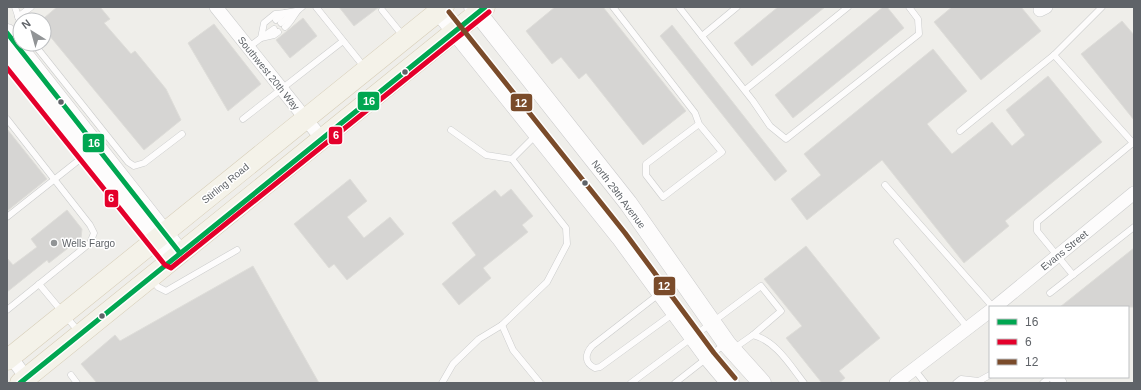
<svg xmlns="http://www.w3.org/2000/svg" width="1141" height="390" font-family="Arial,sans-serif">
<rect width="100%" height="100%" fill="#efeeea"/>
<!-- building -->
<g fill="#d6d5d3" stroke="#deddd9">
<polygon points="57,7 100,7 110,19 104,23 131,54 135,51 166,89 181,120 144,150 44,29 44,18"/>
<polygon points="339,7 379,7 354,26"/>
<polygon points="555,7 603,7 686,111 643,145 586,73 579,79 561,57 552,64 526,31"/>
<polygon points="778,7 825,7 752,66 734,43"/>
<polygon points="883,7 887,7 904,28 793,118 775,95"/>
<polygon points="952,7 1021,7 1041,31 981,80 934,22"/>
<polygon points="303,18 317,36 290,58 276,40"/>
<polygon points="1122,21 1134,35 1134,120 1081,54"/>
<polygon points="214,24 261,84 228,111 188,43"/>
<polygon points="672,25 787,171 775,181 660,36"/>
<polygon points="933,49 967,91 927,124 952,154 992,122 1012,146 1025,135 1006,110 1048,76 1102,142 1005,221 1009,226 964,263 882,160 807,220 791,199 821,175 804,154"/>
<polygon points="7,129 47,179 7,211"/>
<polygon points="350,179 367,201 347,217 364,238 390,217 404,234 347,280 334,264 329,268 294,224"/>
<polygon points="511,189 533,216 522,225 528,232 483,268 491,278 459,305 442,284 476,255 452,223 495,190 501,197"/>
<polygon points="67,210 82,229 81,238 49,263 47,260 7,292 7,258 13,265 37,247 31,239"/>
<polygon points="806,246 880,338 839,371 845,378 839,383 822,383 786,338 802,326 764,279"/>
<polygon points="1134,248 1134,307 1060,307"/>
<polygon points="253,266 319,383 97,383 81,364 115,335 120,341"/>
</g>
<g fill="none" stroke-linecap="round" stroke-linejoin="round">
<!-- lane casing -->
<g stroke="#cbcccc" stroke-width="7">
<g id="lane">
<polyline points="15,7 19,19"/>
<polyline points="316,7 365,68"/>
<polyline points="613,7 695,113 699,124 722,152 663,197 646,175 646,164 699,124"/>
<polyline points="679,7 753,101 770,126 786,139 919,34 918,19 909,7"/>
<polyline points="382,10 404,37"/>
<polyline points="18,17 31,7"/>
<polyline points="276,20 285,13 296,11"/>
<polyline points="281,23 295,12"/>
<path d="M 285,27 C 293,21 294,12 302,7"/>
<polyline points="264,36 274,29"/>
<polyline points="702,36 737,7"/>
<polyline points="261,38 264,23 275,14 285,13"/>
<polyline points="34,44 128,162 134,166 144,163 182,134"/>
<polyline points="249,47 261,38 274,35 278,32"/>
<polyline points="1054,55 1134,144"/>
<polyline points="745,90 848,7"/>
<polyline points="7,119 90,225 94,233 90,243 7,310"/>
<polyline points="243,119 343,41"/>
<polyline points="451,130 486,155 512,159"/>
<polyline points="960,131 1054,55 1102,7"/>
<polyline points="1134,142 1037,222 1037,231 1073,275 1134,227"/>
<polyline points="885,185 993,307"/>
<polyline points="7,217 84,156"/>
<polyline points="897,242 968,328"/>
<polyline points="152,280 158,287 166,291 237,250"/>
<polyline points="39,284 79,332"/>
<polyline points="1050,293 1073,275"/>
<path d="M 659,294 L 592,346 C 585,354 584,363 595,368 L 600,367 L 674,313"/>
<polyline points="502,325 513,350 540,383"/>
<path d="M 733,349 L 753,335 C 776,341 790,365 804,383"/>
<polyline points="914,369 925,383"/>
<polyline points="71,375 77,383"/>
<polyline points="442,383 453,364 479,339 502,325 547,282 567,244 566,228 512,159 536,135"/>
<polyline points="631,383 761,286 781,311 753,335"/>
<polyline points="675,383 726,343"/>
<polyline points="956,383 961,379 979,381 990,375"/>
<polyline points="1043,383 1050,377"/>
</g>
</g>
<!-- street casing -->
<g stroke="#cbcccc" stroke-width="14">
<g id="street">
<polyline points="216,7 322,139"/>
<polyline points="1040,10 1046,7"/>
<polyline points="995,307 1134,193"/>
<polyline points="11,357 30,383"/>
<polyline points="1055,377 1060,383"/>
<polyline points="896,383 990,311"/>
</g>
</g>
<!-- secondary casing -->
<g stroke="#cacacb" stroke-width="19">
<g id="secondary">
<polyline points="473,7 628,203 727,344 762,383"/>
<polyline points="439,11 620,237 708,357 730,383"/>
<polyline points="7,33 180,253"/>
<polyline points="7,57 170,261"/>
</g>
</g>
<!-- primary casing -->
<g stroke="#d7ceb8" stroke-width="21">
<g id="primary">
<polyline points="7,360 444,7"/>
<polyline points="20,383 485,7"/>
</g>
</g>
<!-- lane -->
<use href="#lane" stroke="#fdfcfc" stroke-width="6"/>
<!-- street -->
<use href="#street" stroke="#fdfcfc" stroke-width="13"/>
<!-- secondary -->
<use href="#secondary" stroke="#fdfcfc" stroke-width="18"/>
<!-- primary -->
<use href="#primary" stroke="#f4f2e9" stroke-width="20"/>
<!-- bus-1 casing -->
<g stroke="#fff" stroke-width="8">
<g id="bus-1">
<polyline points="7,33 180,253"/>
<polyline points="20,383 485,7"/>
</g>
</g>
<!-- bus-2 casing -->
<g stroke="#fff" stroke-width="8">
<polyline id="bus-2" points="7,68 165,265 171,268 489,12"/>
</g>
<!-- bus-3 casing -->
<g stroke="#fff" stroke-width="8">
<polyline id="bus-3" points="449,12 625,233 714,353 735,378"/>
</g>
<!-- bus-1 -->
<use href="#bus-1" stroke="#00a651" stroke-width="5"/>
<!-- bus-2 -->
<use href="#bus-2" stroke="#e4002b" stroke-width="5"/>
<!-- bus-3 -->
<use href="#bus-3" stroke="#7a4b2a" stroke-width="5"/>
</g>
<!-- markers -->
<g fill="#5f6368" stroke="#fff" stroke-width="1.5">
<circle cx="405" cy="72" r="3.5"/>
<circle cx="61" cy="102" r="3.5"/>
<circle cx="585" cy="183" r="3.5"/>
<circle cx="102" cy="316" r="3.5"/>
</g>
<circle fill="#919496" stroke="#fff" stroke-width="1.5" cx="54" cy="243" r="4"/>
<g text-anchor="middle" stroke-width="3" stroke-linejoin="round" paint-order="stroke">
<!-- street labels -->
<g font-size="10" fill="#5f6368" stroke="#fff">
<text transform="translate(269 73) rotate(51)" y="4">Southwest 20th Way</text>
<text transform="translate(225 183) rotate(-39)" y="4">Stirling Road</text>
<text transform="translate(619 194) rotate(53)" y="4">North 29th Avenue</text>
<text transform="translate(1064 250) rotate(-39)" y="4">Evans Street</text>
</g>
<!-- poi labels -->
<g font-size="10" fill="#5f6368" stroke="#fff" text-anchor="start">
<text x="62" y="247">Wells Fargo</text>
</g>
</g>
<g stroke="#fff" stroke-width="1.5">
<rect x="357" y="91" width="23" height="20" rx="4" fill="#00a651"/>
<rect x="510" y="93" width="23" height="19" rx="4" fill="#7a4b2a"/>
<rect x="328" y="126" width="15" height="19" rx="4" fill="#e4002b"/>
<rect x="82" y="133" width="23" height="20" rx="4" fill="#00a651"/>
<rect x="104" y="189" width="15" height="19" rx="4" fill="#e4002b"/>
<rect x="653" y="276" width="23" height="20" rx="4" fill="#7a4b2a"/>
</g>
<g font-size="11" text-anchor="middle" font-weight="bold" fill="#fff">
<text x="369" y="105">16</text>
<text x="521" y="107">12</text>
<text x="336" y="139">6</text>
<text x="94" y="147">16</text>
<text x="111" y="202">6</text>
<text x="664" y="290">12</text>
</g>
<!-- border -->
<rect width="1141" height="390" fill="none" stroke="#5f6368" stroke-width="16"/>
<!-- legend -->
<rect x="989" y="306" width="140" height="72" fill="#ffffff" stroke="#bfc1c3"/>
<rect x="997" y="319" width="20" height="6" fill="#00a651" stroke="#bfc1c3"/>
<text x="1025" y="326" font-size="12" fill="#5f6368">16</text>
<rect x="997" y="339" width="20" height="6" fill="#e4002b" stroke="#bfc1c3"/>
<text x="1025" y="346" font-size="12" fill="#5f6368">6</text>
<rect x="997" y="359" width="20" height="6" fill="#7a4b2a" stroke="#bfc1c3"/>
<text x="1025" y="366" font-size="12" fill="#5f6368">12</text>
<!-- north arrow -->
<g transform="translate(32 32) rotate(323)"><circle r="19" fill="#ffffff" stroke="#bfc1c3"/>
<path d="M0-3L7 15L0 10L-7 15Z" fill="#919496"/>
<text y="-6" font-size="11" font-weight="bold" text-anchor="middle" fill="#5f6368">N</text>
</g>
</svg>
